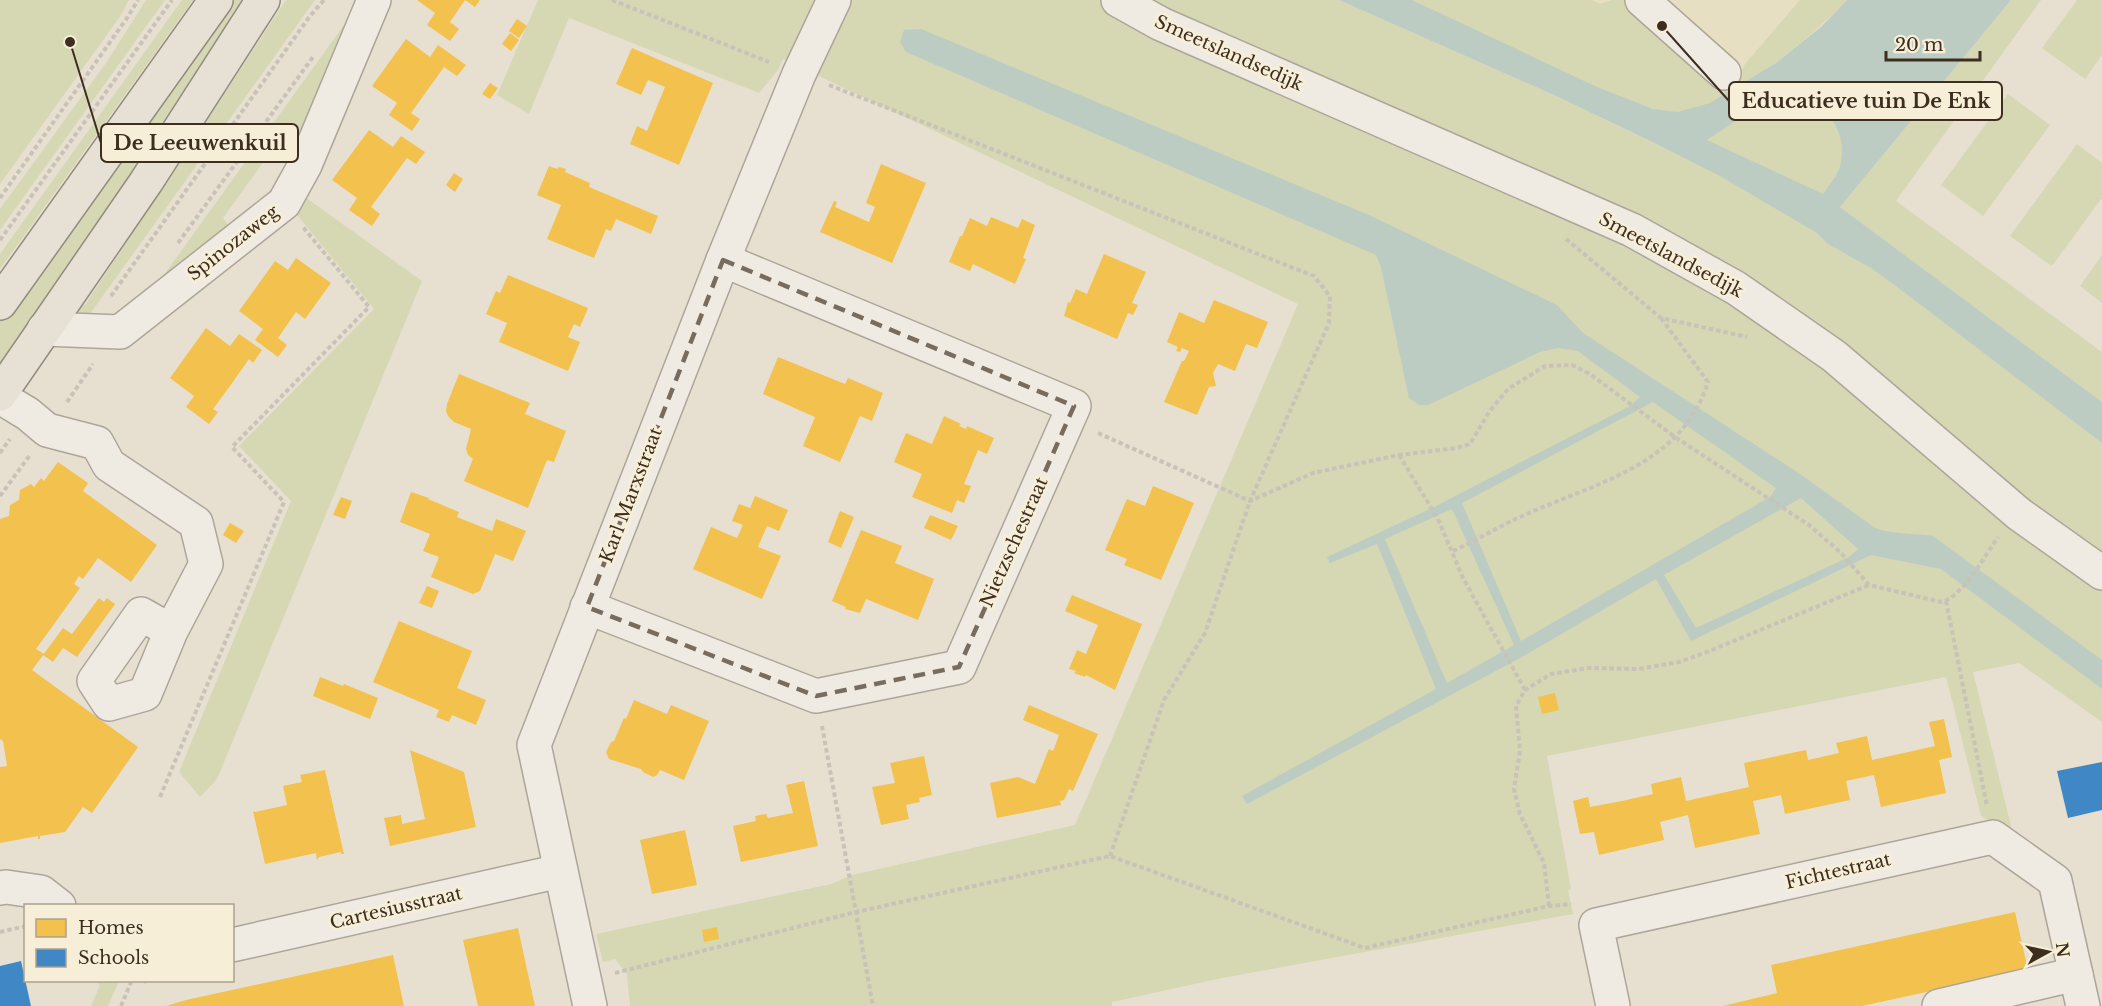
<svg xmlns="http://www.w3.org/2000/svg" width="2102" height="1006" font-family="'Libre Baskerville',serif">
<rect width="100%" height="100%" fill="#e7e0d1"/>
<!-- farmland -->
<polygon fill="#e6dfc2" points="1466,0 1836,0 1782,52 1703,102"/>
<!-- green -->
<g fill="#d6d7b3">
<polygon points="0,0 129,0 121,15 0,184"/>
<polygon points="146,0 165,0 0,230 0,209 106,63"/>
<polygon points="182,0 193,0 0,269 0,254"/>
<polygon points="227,0 253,0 0,368 0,318"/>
<polygon points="286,0 315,0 90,314 68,311 75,299 85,305"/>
<polygon points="538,0 1339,0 1554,95 1684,158 1798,209 2102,443 2102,722 2019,663 1973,672 2013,834 1981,816 1946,677 1547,756 1571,889 1568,890 1573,914 1222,978 1112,1002 1112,1006 630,1006 627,974 615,959 603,962 596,934 831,884 852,875 1075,825 1298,304 783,59 778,70 759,93 569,18 529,114 497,95"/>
<path d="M 1412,0 L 1592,0 L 1600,4 L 1612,0 L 1643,0 L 1726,78 L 1733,90 L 1745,64 L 1800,0 L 1847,0 C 1810,38 1733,105 1679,112 C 1647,115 1585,82 1556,68 C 1507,46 1459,23 1412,0 Z"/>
<polygon points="2011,0 2041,0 1896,201 2102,352 2102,402 1840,207"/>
<polygon points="2077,0 2102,0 2102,55 2085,79 2042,48"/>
<polygon points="354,11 303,134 290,125 223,218 229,226 158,283"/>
<polygon points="2008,94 2050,125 1983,216 1941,185"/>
<path d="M 1804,95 C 1828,112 1846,129 1841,161 C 1840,172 1828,185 1823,195 L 1706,140 L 1740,118 L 1778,99 Z"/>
<polygon points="2077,144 2102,163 2102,198 2052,266 2010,236"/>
<polygon points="305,197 422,281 217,779 200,797 179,772 291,501 239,446 374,309 294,211"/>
<polygon points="2102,255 2102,303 2080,286"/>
<polygon points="95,981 119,981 108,1006 91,1006 100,985"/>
</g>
<!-- water -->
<g fill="#bcccc2" fill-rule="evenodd">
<path d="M 1339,0 L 1412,0 L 1597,87 L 1653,109 L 1678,112 L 1710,103 L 1776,63 L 1822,26 L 1847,0 L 2011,0 L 1840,207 L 2102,402 L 2102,443 L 1896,286 L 1871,268 L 1828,244 L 1817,233 L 1720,176 L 1652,142 L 1554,95 ZM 1804,95 C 1828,112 1846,129 1841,161 C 1840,172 1829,185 1823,194 L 1707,140 L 1740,118 L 1778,99 Z"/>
<path d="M 921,29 L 1369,215 L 1557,305 L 1583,333 L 1800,474 L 1875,528 C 1894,535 1914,533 1933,536 L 2102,660 L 2102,689 L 1941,569 L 1871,555 L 1691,641 L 1656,579 L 1520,658 L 1247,804 L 1242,796 L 1436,689 L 1377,544 L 1330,563 L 1327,557 L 1434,507 L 1630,406 L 1640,397 L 1578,351 L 1558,348 L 1540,352 L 1428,405 L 1419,405 L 1409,398 L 1381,267 L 1376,255 L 906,52 L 900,42 L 904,30 ZM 1653,402 L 1776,488 L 1770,497 L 1521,641 L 1462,503 ZM 1801,498 L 1858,549 L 1849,557 L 1696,628 L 1664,575 ZM 1452,509 L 1514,645 L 1447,683 L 1385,539 Z"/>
</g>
<!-- homes -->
<g fill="#f2c14e">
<polygon points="417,0 480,0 475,7 465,0 450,22 459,29 450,41 427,25 435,13"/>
<polygon points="517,19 527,26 519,38 509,31"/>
<polygon points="510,33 519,40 511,51 502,44"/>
<polygon points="406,39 430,57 438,45 466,65 457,76 444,67 411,113 420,119 412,131 389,115 397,103 372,86"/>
<polygon points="632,48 713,83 679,165 630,144 637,126 647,131 665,87 648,80 641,95 616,84"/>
<polygon points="490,83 498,88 490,99 482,94"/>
<polygon points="369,130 393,147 401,136 425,152 416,164 407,158 371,207 380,214 372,226 349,210 357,198 332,180"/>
<polygon points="881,164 926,183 892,263 820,232 834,201 837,202 835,207 869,222 875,207 866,203"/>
<polygon points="549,166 557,169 559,167 566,169 565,172 590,183 589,187 658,216 651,234 616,219 611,231 606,229 594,258 547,239 561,205 537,195"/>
<polygon points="454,173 463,179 455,192 446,185"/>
<polygon points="991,217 1018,228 1022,219 1035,225 1023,258 1026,259 1015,284 973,264 970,271 949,262 960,236 962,236 970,218 987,226"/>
<polygon points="1104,254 1146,272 1132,303 1138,305 1133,315 1128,313 1117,339 1064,316 1068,302 1070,303 1076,289 1087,294"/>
<polygon points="296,258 331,283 305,319 296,312 278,338 287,345 278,357 255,340 263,329 239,311 275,261 288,270"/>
<polygon points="508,275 588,308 580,327 574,324 568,337 580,342 568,371 499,342 507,323 486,314 496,291 500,293"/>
<polygon points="1214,300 1268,322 1257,348 1246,344 1235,371 1218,364 1213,373 1216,386 1209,387 1197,415 1164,402 1182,361 1184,361 1189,351 1182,348 1180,352 1176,351 1178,347 1167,342 1179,312 1204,323"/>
<polygon points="206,328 230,346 239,334 262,350 253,363 249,359 230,386 213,409 218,412 209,424 186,407 194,396 170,378"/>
<polygon points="778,357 845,384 848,378 883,393 872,421 860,416 840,462 803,446 815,417 763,394"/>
<polygon points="459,374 530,403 525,414 566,431 554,462 547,460 528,508 464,481 473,459 468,455 466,449 471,429 454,422 448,416 446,411 447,404"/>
<polygon points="944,416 961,424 959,426 966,429 967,426 994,438 987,454 978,450 964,484 971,486 964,503 957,500 952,513 912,497 922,474 894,462 906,433 932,444"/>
<polygon points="58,462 88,483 83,491 157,545 131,582 98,558 83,579 79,576 74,584 80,588 36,649 44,654 32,670 138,747 92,813 83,807 65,832 40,836 40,839 38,839 38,836 0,843 0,767 7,766 3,741 0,739 0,519 9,516 10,505 19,500 20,490 31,484 34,487 41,478 44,481"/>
<polygon points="1153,486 1194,503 1161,580 1124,565 1127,559 1105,550 1127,499 1145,506"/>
<polygon points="411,492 429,498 428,499 459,512 457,517 492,531 496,519 526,531 513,561 495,554 480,591 473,594 431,577 439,557 423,551 430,534 400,522"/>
<polygon points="755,496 788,510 779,531 767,526 758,547 781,556 762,599 693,569 711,527 737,538 743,525 732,521 739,504 750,508"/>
<polygon points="341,497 352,501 345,519 333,515"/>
<polygon points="840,511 854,517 841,548 828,542"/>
<polygon points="930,515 958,526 951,540 924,528"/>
<polygon points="230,523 244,531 236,543 223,535"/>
<polygon points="861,530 902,546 895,563 934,579 918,620 866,599 860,613 845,609 846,607 832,601"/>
<polygon points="427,586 439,591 432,608 419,603"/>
<polygon points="1072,595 1142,624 1115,690 1086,675 1085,677 1074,673 1076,671 1069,669 1077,650 1086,654 1098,625 1065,611"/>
<polygon points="99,598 104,602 107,598 115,604 77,657 63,648 53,662 43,655 63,628 72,634"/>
<polygon points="399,621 472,651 457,688 486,700 476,725 452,715 449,722 436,717 439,710 373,682"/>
<polygon points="320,677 343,686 344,684 378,698 370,719 313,696"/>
<polygon points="1555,693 1559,710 1542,714 1538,697"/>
<polygon points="634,700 667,714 671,705 709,721 684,780 660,770 657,775 653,777 643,772 641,769 609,759 606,752 611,742 614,741 624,718 626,719"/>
<polygon points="1029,705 1098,734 1073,791 1069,789 1064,800 1060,801 1061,805 997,818 990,783 1018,777 1035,784 1048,751 1049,749 1053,751 1059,735 1023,720"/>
<polygon points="1944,719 1952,757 1939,760 1946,793 1881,807 1874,775 1846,781 1850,800 1785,814 1781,795 1768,798 1753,801 1760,834 1695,848 1688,815 1660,822 1664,840 1599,855 1594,832 1580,834 1573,801 1588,797 1590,807 1622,801 1653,794 1651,784 1681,777 1686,801 1749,787 1744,763 1806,750 1808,760 1839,753 1836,743 1867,736 1872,760 1904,753 1935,746 1929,722"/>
<polygon points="410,750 464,772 476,827 390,846 384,818 401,815 402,824 425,819"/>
<polygon points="924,756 932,795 919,798 920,802 906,805 909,819 881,825 872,787 895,783 890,763"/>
<polygon points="325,770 344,854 341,854 341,852 319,857 317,860 316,853 265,864 253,811 255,812 287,805 283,786 302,782 300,775"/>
<polygon points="804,781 818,846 741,862 733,826 756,821 755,816 766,814 768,818 793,813 786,785"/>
<polygon points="685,830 697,885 652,894 640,840"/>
<polygon points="2015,912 2028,970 1862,1006 1723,1006 1777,993 1771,965"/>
<polygon points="717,927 719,939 704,942 702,930"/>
<polygon points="518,928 535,1006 478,1006 463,940"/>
<polygon points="393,955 404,1006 166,1006 186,1000"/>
</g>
<!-- schools -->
<g fill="#3f88c5">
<polygon points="2102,762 2102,810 2068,818 2057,771"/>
<polygon points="21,961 31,1006 0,1006 0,966"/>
</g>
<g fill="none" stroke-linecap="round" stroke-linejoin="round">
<!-- minor casing -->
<g stroke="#ada599" stroke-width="36">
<g id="minor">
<polyline points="1118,0 1161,24 1632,230 1736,288 1834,356 2019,514 2102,573"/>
<polyline points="1642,0 1724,73"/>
<polyline points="44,329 120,332 284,203 305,165 374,0"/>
<polyline points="0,397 28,414 47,430 97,443 109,465 196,523 206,564 171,631 145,694 109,704 94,681 141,614 171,631"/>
<polyline points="587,607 816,696 959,667 1074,406 723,260"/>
<polyline points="0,888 6,887 41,892 59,906"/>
<polyline points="232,945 560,871"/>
<polyline points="590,1006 534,745 723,260 799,74 834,0"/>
<polyline points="1613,1006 1596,925 1993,837 2055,881 2083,1006"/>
<polyline points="1939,1006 2076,974"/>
</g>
</g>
<!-- major casing -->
<g stroke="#928b80" stroke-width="36">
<g id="major">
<polyline points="0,303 216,0"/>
<polyline points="0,394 146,182 263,0"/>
</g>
</g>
<!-- path -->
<g stroke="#c8c2b9" stroke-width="4" stroke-dasharray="4.5 3" stroke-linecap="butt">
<polyline points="612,0 769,62"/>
<polyline points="829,85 1314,276 1330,296 1329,323 1250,501 1205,633 1164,700 1110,856"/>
<polyline points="0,198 127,18 138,0"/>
<polyline points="1566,239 1661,318 1747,337"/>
<polyline points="0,240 172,0"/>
<polyline points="178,243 313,57"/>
<polyline points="111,296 310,16 324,0"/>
<polyline points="67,402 93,364"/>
<path d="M 1098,433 L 1250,501 L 1313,473 L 1399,455 L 1457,448 L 1470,444 L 1489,412 L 1508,389 L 1545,366 L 1572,365 L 1590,374 L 1675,437 L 1809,525 L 1841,553 L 1869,585 L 1941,602 C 1961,599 1986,554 1998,537"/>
<polyline points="0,453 10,439"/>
<polyline points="1399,455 1438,519 1463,578 1525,690"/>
<polyline points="0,496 30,455"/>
<path d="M 1453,551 C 1475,541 1496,528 1518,518 C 1590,484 1681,468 1708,382 L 1661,318"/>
<polyline points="1946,601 1987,806"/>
<polyline points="822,726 873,1006"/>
<polyline points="160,797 284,502 232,447 369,307 303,227"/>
<polyline points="1549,906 1544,863 1520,814 1514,789 1520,751 1516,706 1525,690 1551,674 1589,668 1638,669 1679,662 1707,652 1869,585"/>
<polyline points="0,932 26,926"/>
<polyline points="615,973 856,912 1110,856 1365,948 1549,906 1571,904"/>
<polyline points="145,980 146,983"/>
<polyline points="121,1006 132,980"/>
</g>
<!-- minor -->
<use href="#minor" stroke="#efebe3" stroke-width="33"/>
<!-- major -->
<use href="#major" stroke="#e6e1d4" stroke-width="33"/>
</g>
<!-- marked area -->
<path fill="none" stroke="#786c5e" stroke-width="4.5" stroke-dasharray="12 8" stroke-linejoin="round" d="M 723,260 L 1074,406 L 959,667 L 816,696 L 587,607 Z"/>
<g text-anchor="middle" stroke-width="6" stroke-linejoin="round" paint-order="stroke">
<!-- street labels -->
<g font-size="18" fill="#3d2e20" stroke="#f7eed8">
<text transform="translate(1229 53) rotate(24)" y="6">Smeetslandsedijk</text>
<text transform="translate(233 243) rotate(-38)" y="6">Spinozaweg</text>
<text transform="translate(1671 255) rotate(28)" y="6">Smeetslandsedijk</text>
<text transform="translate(631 495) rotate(-69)" y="6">Karl Marxstraat</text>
<text transform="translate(1014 542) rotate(-66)" y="6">Nietzschestraat</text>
<text transform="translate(1838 871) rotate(-13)" y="6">Fichtestraat</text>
<text transform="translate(396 908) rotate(-13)" y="6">Cartesiusstraat</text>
</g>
</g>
<!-- callouts -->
<path fill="none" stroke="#3d2e20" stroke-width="2" d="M1662 26L1729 101M70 42L101 143"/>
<g fill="#3d2e20" stroke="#f7eed8" stroke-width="2">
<circle cx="1662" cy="26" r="6"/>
<circle cx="70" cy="42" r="6"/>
</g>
<g fill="#f7eed8" stroke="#3d2e20" stroke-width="2">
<rect x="1729" y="82" width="273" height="38" rx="6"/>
<rect x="101" y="124" width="197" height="38" rx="6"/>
</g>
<g font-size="20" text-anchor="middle" font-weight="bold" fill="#3d2e20">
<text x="1866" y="108">Educatieve tuin De Enk</text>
<text x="200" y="150">De Leeuwenkuil</text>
</g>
<!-- legend -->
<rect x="24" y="904" width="210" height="78" fill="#f7eed8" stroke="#ada18e" stroke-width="1.5"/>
<rect x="36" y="919" width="30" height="18" fill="#f2c14e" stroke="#ada18e" stroke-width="1.5"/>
<text x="78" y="934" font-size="18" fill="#3d2e20">Homes</text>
<rect x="36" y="949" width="30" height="18" fill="#3f88c5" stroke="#ada18e" stroke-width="1.5"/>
<text x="78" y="964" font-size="18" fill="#3d2e20">Schools</text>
<!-- north arrow -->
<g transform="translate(2048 952) rotate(82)" stroke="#f7eed8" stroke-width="4.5" paint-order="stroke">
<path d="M0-4.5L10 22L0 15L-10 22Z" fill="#3d2e20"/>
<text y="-9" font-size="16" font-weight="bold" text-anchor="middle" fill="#3d2e20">N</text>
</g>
<!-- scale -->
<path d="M1886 51v9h94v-9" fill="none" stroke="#3d2e20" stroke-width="3"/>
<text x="1895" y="51" font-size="18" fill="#3d2e20" stroke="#f7eed8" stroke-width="4.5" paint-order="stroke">20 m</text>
</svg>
